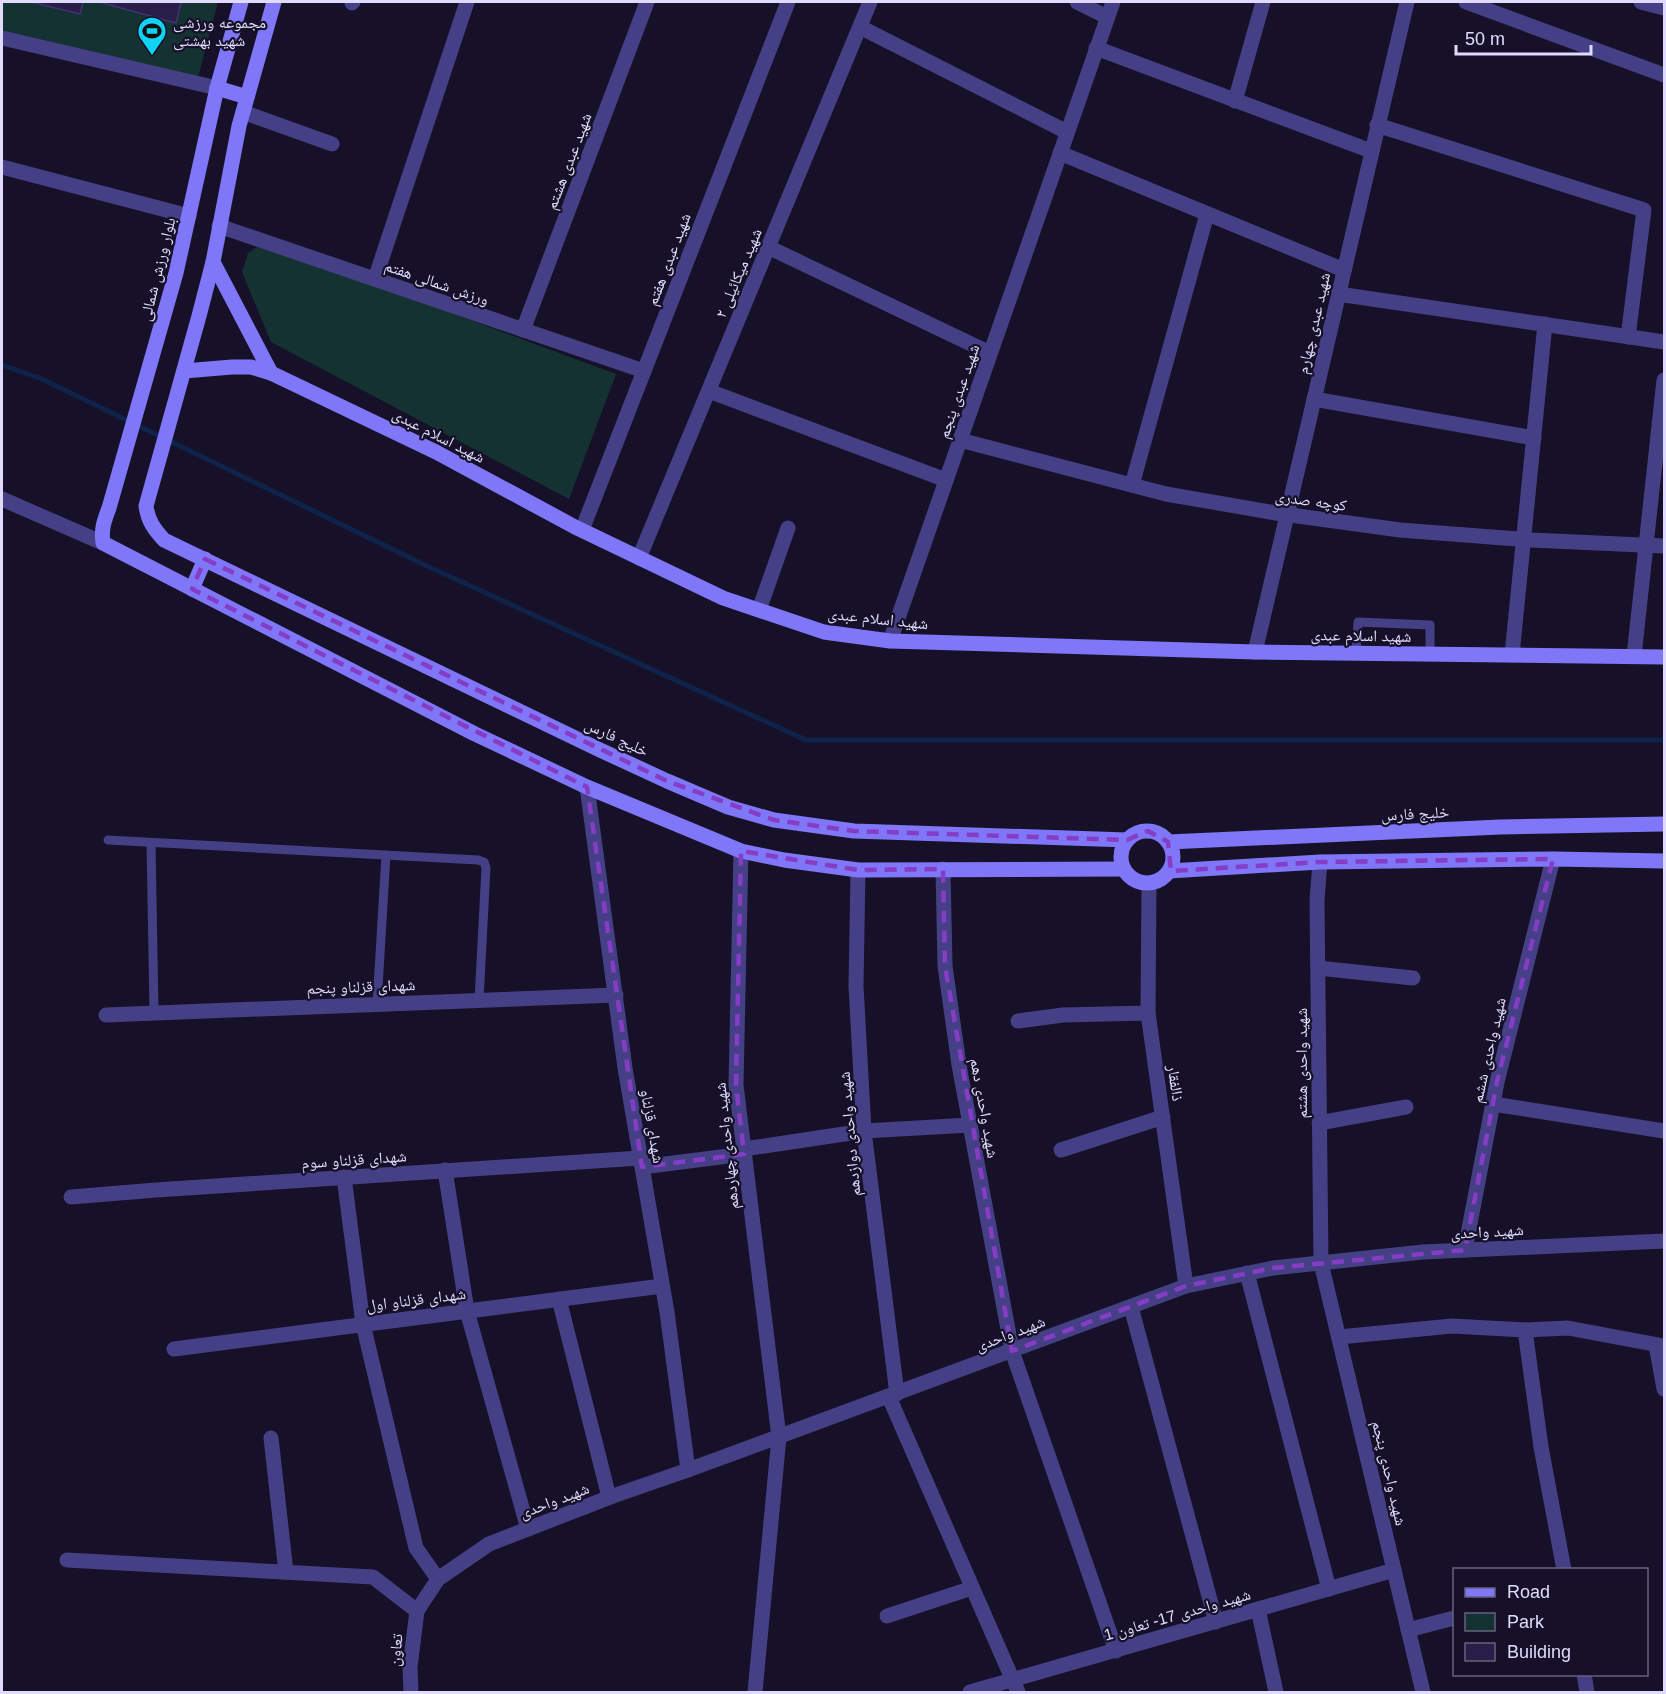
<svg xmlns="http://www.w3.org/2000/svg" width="1666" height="1694" font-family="Helvetica,'Noto Naskh Arabic',sans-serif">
<rect width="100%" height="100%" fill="#161128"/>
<!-- green -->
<g fill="#153232">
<polygon points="2,2 218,2 197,81 2,32"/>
<polygon points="263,243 616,374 569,499 271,342 242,272 248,253"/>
</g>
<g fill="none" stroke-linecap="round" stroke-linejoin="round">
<!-- stream -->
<polyline stroke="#0f2249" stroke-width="5" points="2,365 42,379 427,566 806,740 1664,740"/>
</g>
<!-- building -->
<g fill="#291e48" stroke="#413273" stroke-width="1.5">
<polygon points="31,2 83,2 80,14"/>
<polygon points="99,2 181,2 176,23"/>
</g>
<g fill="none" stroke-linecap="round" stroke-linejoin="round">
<!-- service -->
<g stroke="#453f85" stroke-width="9">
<polyline points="1356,653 1358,622 1430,625 1430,654"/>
<polyline points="108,840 478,860 484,862 486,868 479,1000"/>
<polyline points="151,843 154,1012"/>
<polyline points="377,1004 386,855"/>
</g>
<!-- minor -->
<g stroke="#453f85" stroke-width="15">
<polyline points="1077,2 1107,17"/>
<polyline points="1466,2 1664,75"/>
<polyline points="1641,2 1664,8"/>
<polyline points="352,3 353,2"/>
<polyline points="860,27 1067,132"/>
<polyline points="2,38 217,88"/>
<polyline points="1096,48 1371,151"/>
<polyline points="1235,101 1263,2"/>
<polyline points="243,112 332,144"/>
<polyline points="1377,125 1644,210 1628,337"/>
<polyline points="1060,153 1344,270"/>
<polyline points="2,167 189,216"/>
<polyline points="219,226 644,371"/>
<polyline points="768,247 990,353"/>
<polyline points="375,279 467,2"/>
<polyline points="1338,294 1664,342"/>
<polyline points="523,330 647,2"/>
<polyline points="709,391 946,480"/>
<polyline points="1314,399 1534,438"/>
<polyline points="960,440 1166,494 1276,513 1400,530 1531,540 1664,546"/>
<polyline points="1132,485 1207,214"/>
<polyline points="2,499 103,543"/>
<polyline points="582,530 788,2"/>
<polyline points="759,610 788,528"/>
<polyline points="890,641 1113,2"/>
<polyline points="1255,652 1407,2"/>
<polyline points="1512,655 1545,324"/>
<polyline points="1634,656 1664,380"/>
<polyline points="587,787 625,1068 667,1312 688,1470"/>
<polyline points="741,851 736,1085 779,1437 755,1692"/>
<polyline points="1320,862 1317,900 1321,1263 1423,1692"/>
<polyline points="943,869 945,966 959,1065 1012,1351 1116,1651"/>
<polyline points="858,870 856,986 864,1131 897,1394"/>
<polyline points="1318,968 1413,978"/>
<polyline points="106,1015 616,995"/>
<polyline points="1018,1021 1063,1015 1148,1013"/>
<polyline points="1493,1104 1664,1131"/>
<polyline points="1319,1123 1406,1107"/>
<polyline points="744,1149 864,1131 970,1125"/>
<polyline points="1061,1150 1163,1117"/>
<polyline points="642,1167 744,1154"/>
<polyline points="445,1170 467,1311 528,1529"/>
<polyline points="344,1177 363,1324 416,1548 438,1579"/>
<polyline points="71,1197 156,1190 640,1158"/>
<polyline points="1465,1250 1497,1082 1553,859"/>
<polyline points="1247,1273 1329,1589"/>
<polyline points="559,1299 609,1497"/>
<polyline points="1131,1307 1216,1622"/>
<polyline points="1525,1330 1541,1447 1564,1570"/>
<polyline points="1339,1337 1452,1326 1525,1330 1568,1328 1664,1346"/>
<polyline points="1656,1345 1664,1389"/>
<polyline points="174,1349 662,1286"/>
<polyline points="889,1397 1018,1692"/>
<polyline points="271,1438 286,1572"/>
<polyline points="67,1560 373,1577 417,1611"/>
<polyline points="1258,1609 1276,1692"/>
<polyline points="887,1616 972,1588"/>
<polyline points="1408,1630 1454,1618"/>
<polyline points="1584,1674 1587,1692"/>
<polyline points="970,1692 1394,1570"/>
</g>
<!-- tertiary -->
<g stroke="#453f85" stroke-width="15">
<polyline points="639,558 870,2"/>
<polyline points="1149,883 1148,1013 1186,1286"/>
<polyline points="411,1692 410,1667 417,1611 438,1579 489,1544 613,1496 688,1470 1186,1286 1273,1268 1423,1252 1664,1241"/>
</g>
<!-- secondary -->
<g stroke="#7f76f8" stroke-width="15">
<path d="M 241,2 L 217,88 L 176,273 L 109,508 C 104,521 101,529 103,543 L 475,734 L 587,787 L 741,851 L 784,860 L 858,870 L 1124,869"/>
<path d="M 274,2 L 239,126 L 213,262 L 199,316 L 146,506 C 148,521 154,529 164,540 L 600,750 L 667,781 L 728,807 L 774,820 L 854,831 L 1127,840"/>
<polyline points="217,88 247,97"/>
<polyline points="213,262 271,373"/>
<polyline points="184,371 232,367 251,367 271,373 436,452 575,527 723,598 824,632 890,641 1255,652 1664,657"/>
<polyline points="192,589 205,559"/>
<circle cx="1147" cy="857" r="26"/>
<polyline points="1168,842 1500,827 1664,824"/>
<polyline points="1169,871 1320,862 1553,859 1664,861"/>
</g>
</g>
<!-- marked area -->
<path fill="none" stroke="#853dc5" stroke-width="4.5" stroke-dasharray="12 8" stroke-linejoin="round" d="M 205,559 L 667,781 L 774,820 L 854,831 L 1127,840 L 1148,831 L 1168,842 L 1171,871 L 1320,862 L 1553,859 L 1497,1082 L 1465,1250 L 1273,1268 L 1186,1286 L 1012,1351 L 945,966 L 943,869 L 858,870 L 741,851 L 736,1085 L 744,1154 L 642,1167 L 587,787 L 192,589 Z"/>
<!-- icons -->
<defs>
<g id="stadium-pin" transform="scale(1.5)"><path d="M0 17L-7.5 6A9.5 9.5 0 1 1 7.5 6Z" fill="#10d3f3" stroke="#161128"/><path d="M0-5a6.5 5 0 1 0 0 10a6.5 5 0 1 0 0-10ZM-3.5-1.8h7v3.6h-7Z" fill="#111"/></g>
</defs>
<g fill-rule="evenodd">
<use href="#stadium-pin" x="152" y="31"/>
</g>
<g text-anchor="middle" stroke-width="4.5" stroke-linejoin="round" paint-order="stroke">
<!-- poi labels -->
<g font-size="16" fill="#e0dafd" stroke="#161128" text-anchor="start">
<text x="173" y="28">مجموعه ورزشی<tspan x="173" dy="18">شهید بهشتی</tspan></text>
</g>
<!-- street labels -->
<g font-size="16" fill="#e0dafd" stroke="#161128">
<text transform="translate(568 161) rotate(-69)" y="6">شهید عبدی هشتم</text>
<text transform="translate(668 259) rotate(-69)" y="6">شهید عبدی هفتم</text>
<text transform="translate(157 269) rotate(-76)" y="6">بلوار ورزش شمالی</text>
<text transform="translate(738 273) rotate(-67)" y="6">شهید میکائیلی ۲</text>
<text transform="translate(437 282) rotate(19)" y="6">ورزش شمالی هفتم</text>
<text transform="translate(1313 323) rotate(-77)" y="6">شهید عبدی چهارم</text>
<text transform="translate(958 391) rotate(-71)" y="6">شهید عبدی پنجم</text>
<text transform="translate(439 435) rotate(27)" y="6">شهید اسلام عبدی</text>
<text transform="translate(1311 500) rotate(8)" y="6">کوچه صدری</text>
<text transform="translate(878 618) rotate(6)" y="6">شهید اسلام عبدی</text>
<text transform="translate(1361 635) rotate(1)" y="6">شهید اسلام عبدی</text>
<text transform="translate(617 737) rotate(25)" y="6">خلیج فارس</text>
<text transform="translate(1415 813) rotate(-3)" y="6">خلیج فارس</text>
<text transform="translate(361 986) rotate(-2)" y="6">شهدای قزلناو پنجم</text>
<text transform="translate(1488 1050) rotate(-77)" y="6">شهید واحدی ششم</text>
<text transform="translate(1301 1063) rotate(-90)" y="6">شهید واحدی هشتم</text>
<text transform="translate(1176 1083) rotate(82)" y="6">ذالفقار</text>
<text transform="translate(985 1108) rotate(80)" y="6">شهید واحدی دهم</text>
<text transform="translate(653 1126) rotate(80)" y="6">شهدای قزلناو</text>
<text transform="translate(849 1134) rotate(-95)" y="6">شهید واحدی دوازدهم</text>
<text transform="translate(726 1146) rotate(-96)" y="6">شهید واحدی چهاردهم</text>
<text transform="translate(354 1159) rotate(-4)" y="6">شهدای قزلناو سوم</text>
<text transform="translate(1487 1231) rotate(-3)" y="6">شهید واحدی</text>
<text transform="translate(416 1299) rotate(-7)" y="6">شهدای قزلناو اول</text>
<text transform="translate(1010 1333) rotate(-21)" y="6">شهید واحدی</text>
<text transform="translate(1390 1473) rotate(77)" y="6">شهید واحدی پنجم</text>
<text transform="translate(554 1500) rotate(-21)" y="6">شهید واحدی</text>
<text transform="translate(1177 1614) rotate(-16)" y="6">شهید واحدی 17- تعاون 1</text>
<text transform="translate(395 1650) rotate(-84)" y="6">تعاون</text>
</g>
</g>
<!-- border -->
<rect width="1666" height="1694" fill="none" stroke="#e0dafd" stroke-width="6"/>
<!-- legend -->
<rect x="1453" y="1568" width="195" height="108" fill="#161128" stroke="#67617d" stroke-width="1.5"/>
<rect x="1465" y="1588" width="30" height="9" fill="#7f76f8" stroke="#67617d" stroke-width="1.5"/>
<text x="1507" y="1598" font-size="18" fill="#e0dafd">Road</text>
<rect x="1465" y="1613" width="30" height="18" fill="#153232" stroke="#67617d" stroke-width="1.5"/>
<text x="1507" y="1628" font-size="18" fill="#e0dafd">Park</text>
<rect x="1465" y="1643" width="30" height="18" fill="#291e48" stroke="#67617d" stroke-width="1.5"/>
<text x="1507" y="1658" font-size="18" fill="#e0dafd">Building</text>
<!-- scale -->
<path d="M1456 45v9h135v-9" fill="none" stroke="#e0dafd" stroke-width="3"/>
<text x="1465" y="45" font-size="18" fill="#e0dafd" stroke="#161128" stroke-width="4.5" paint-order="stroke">50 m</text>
</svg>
